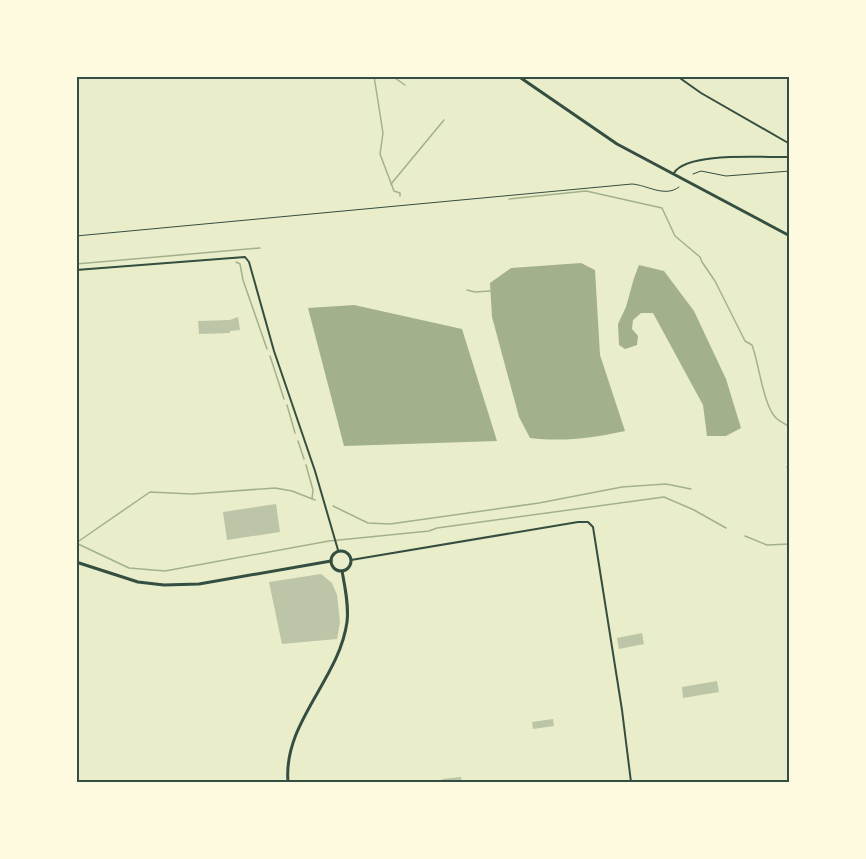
<svg xmlns="http://www.w3.org/2000/svg" width="866" height="859" font-family="Karla,sans-serif">
<rect width="100%" height="100%" fill="#e9edc9"/>
<!-- water -->
<g fill="#a3b18a">
<path d="M 581,263 L 595,270 L 600,355 L 625,431 C 593,438 563,442 530,438 L 519,417 L 492,317 L 490,283 L 511,268 Z"/>
<polygon points="639,265 664,271 694,311 726,379 741,428 726,436 707,436 703,405 653,313 641,313 633,320 632,329 638,336 637,345 625,349 619,345 618,324 626,307 634,278"/>
<polygon points="354,305 462,329 497,441 344,446 308,308"/>
</g>
<g fill="none" stroke-linecap="round" stroke-linejoin="round">
<!-- stream -->
<g stroke="#a3b18a" stroke-width="1.5">
<polyline points="374,76 383,133 380,154 394,191 400,193 400,196"/>
<polyline points="392,76 405,85"/>
<polyline points="391,184 444,120"/>
<path d="M 509,199 L 586,191 L 662,208 L 675,236 L 700,257 L 702,262 L 715,281 L 745,341 L 752,345 C 759,363 763,405 776,418 C 779,421 784,423 788,426 L 790,431"/>
<polyline points="236,262 240,264 243,280 267,349"/>
<polyline points="76,264 260,248"/>
<polyline points="467,290 475,292 490,291"/>
<polyline points="270,356 284,399"/>
<polyline points="287,405 295,433"/>
<polyline points="298,441 304,459"/>
<polyline points="306,465 313,490 312,499"/>
<polyline points="787,467 790,467"/>
<polyline points="315,500 292,491 275,488 192,494 150,492 76,543 129,568 165,571 329,541 429,531 437,528 664,497 694,510 726,528"/>
<polyline points="333,506 368,523 390,524 539,503 622,487 666,484 691,489"/>
<polyline points="745,536 767,545 790,544"/>
</g>
</g>
<!-- building -->
<g fill="#bcc5a7">
<polygon points="238,317 240,330 230,331 230,333 199,334 198,321 230,320"/>
<polygon points="276,504 280,532 227,540 223,512"/>
<polygon points="321,574 332,583 337,595 340,622 337,639 282,644 269,582"/>
<polygon points="642,633 644,644 619,649 617,638"/>
<polygon points="717,681 719,692 683,698 682,687"/>
<polygon points="553,719 554,726 533,729 532,722"/>
<polygon points="461,777 462,782 443,782 442,779"/>
</g>
<g fill="none" stroke-linecap="round" stroke-linejoin="round">
<!-- path -->
<g stroke="#344e41" stroke-width="1">
<polyline points="693,174 701,171 726,176 790,171"/>
<path d="M 76,236 L 632,184 C 647,185 665,198 679,187"/>
</g>
<!-- minor -->
<g stroke="#344e41" stroke-width="2">
<polyline points="677,76 701,93 790,144"/>
<path d="M 674,173 C 687,151 765,158 790,157"/>
<polyline points="76,270 245,257 249,262 274,351 315,471 338,550"/>
<polyline points="351,560 578,522 588,522 593,527 622,710 631,782"/>
</g>
<!-- tertiary -->
<g stroke="#344e41" stroke-width="3">
<polyline points="518,76 617,144 790,236"/>
<circle cx="341" cy="561" r="10"/>
<polyline points="76,562 138,582 164,585 199,584 331,561"/>
<path d="M 288,782 C 283,722 339,680 347,622 C 349,606 345,587 342,571"/>
</g>
</g>
<!-- border -->
<rect width="866" height="859" fill="none" stroke="#fefae0" stroke-width="156"/>
<rect x="78" y="78" width="710" height="703" fill="none" stroke="#344e41" stroke-width="2"/>
</svg>
